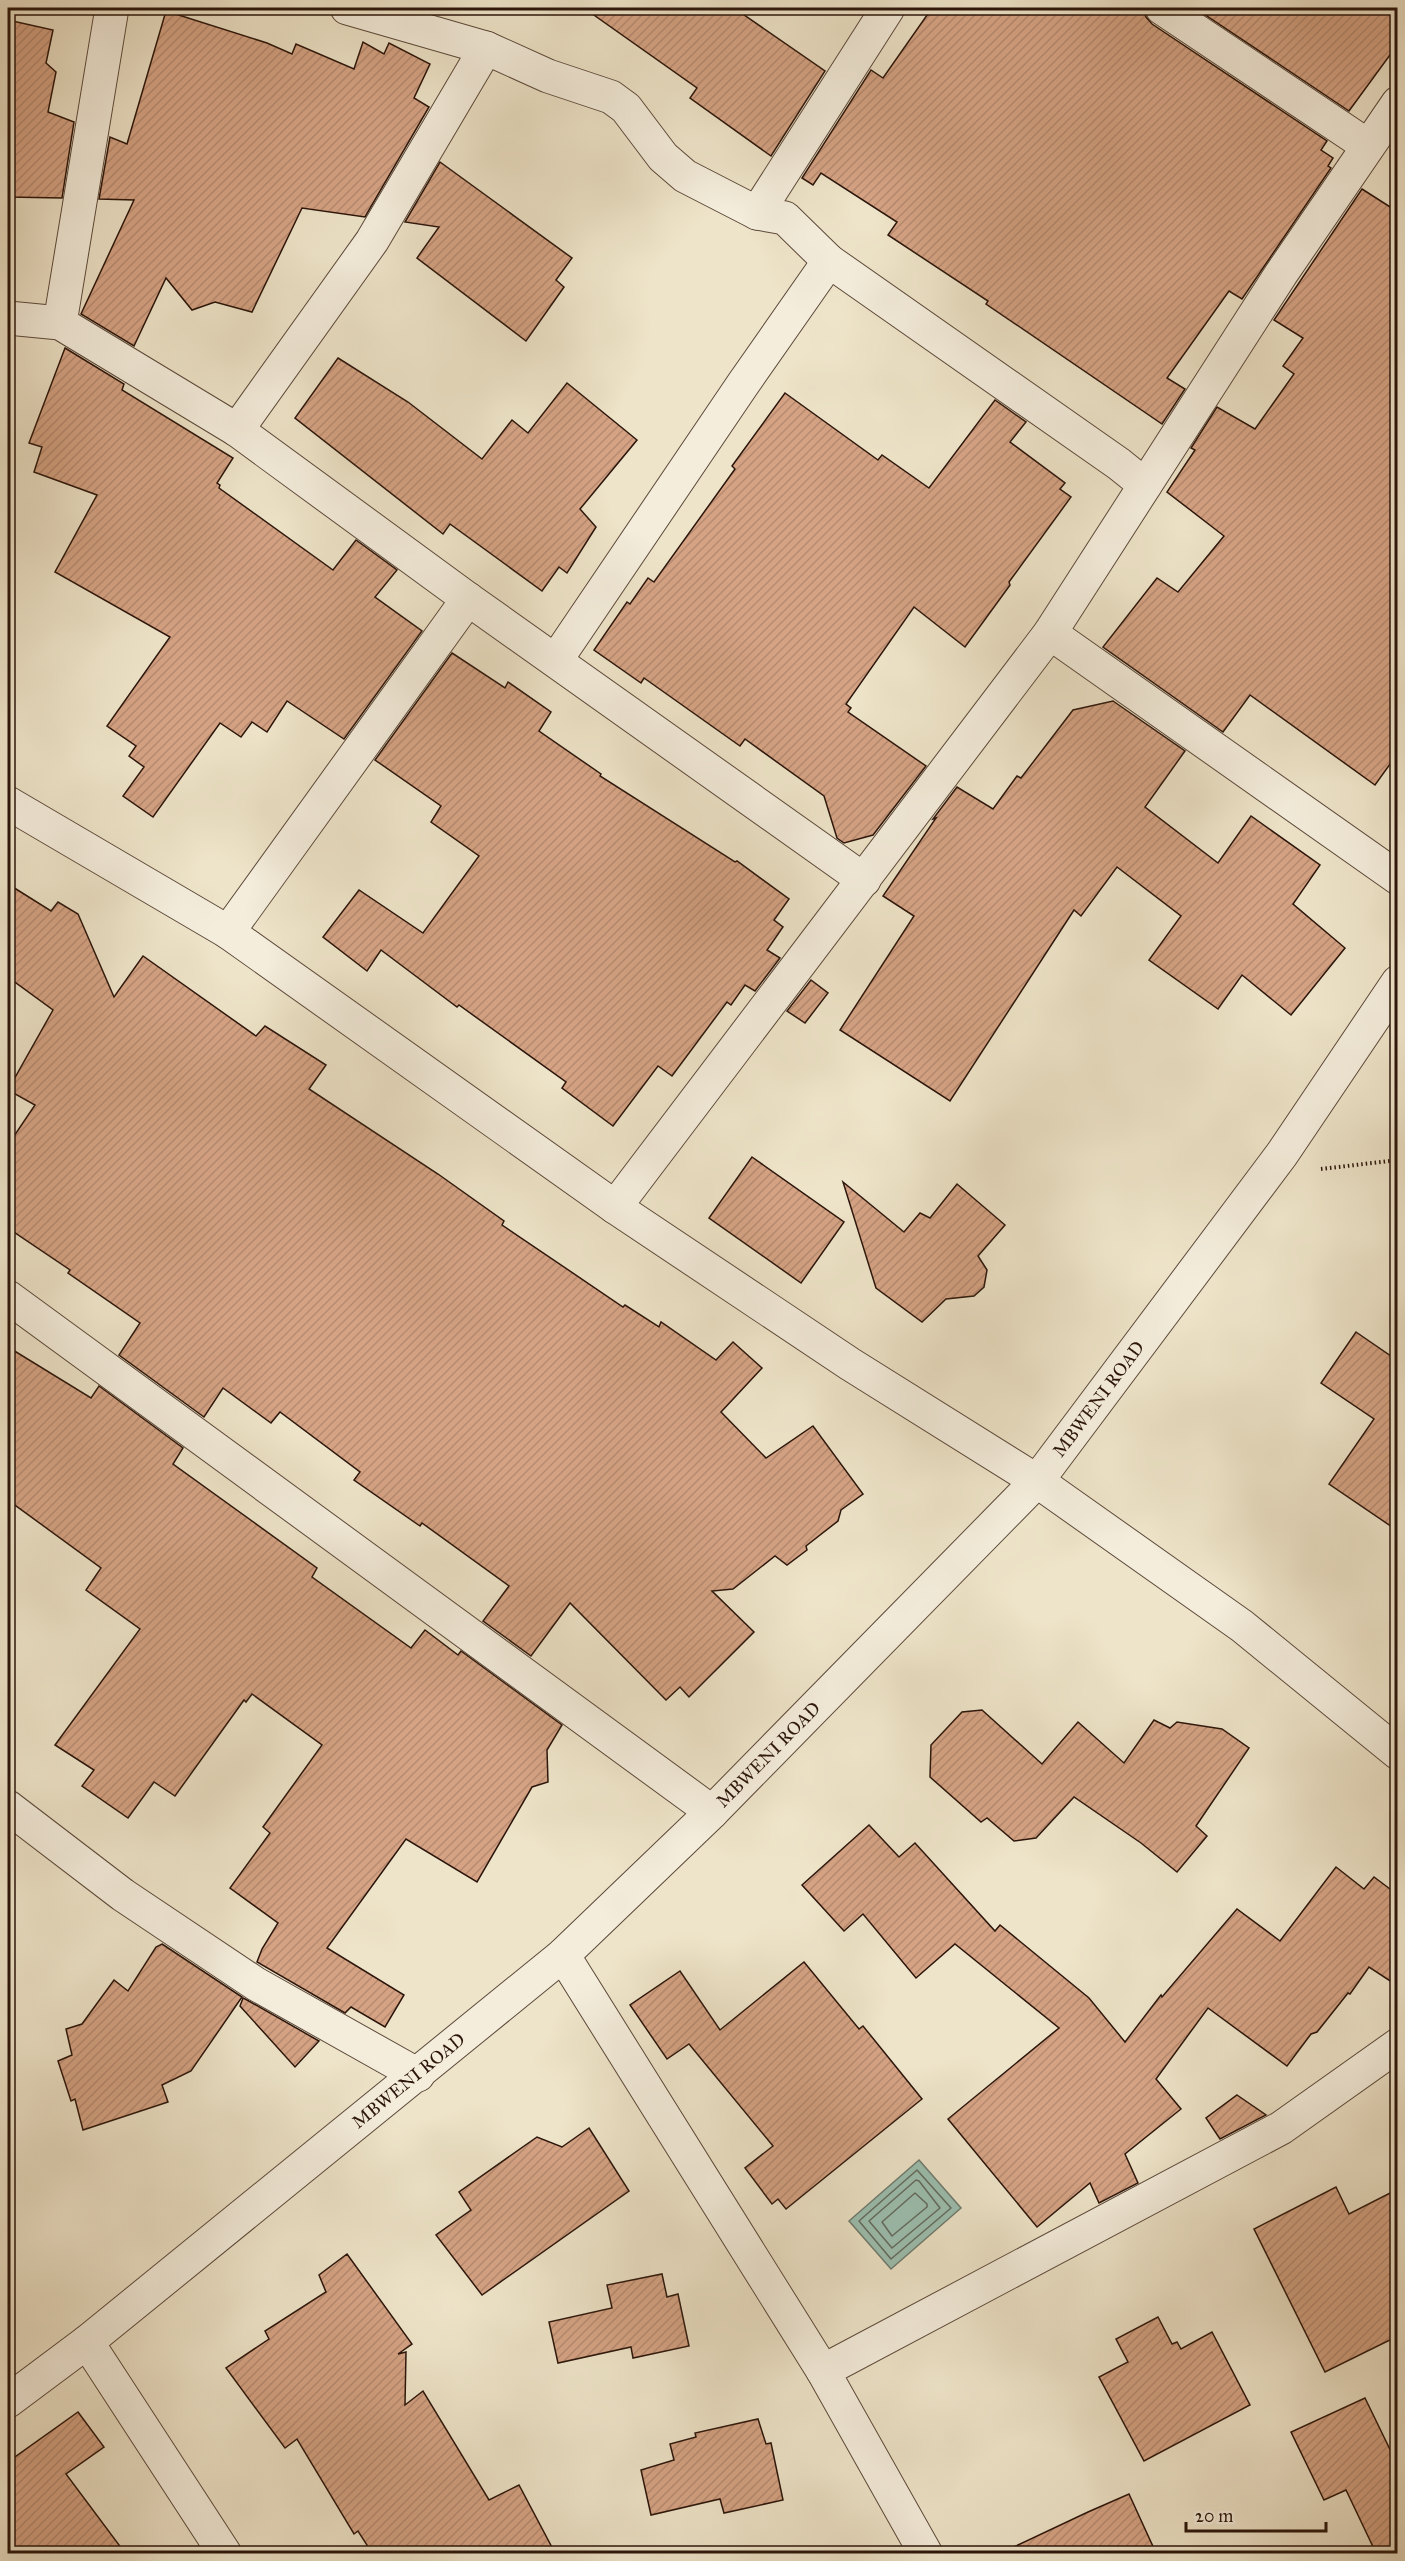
<svg xmlns="http://www.w3.org/2000/svg" width="1405" height="2561" font-family="'IM FELL Great Primer',serif">
<defs>
<pattern id="building-hatch" width="6" height="6" patternUnits="userSpaceOnUse" patternTransform="scale(1.5)"><rect width="6" height="6" fill="#d5a384"/><path d="M-1 1l2-2M0 6l6-6M5 7l2-2" fill="none" stroke="#b78b71"/></pattern>
</defs>
<rect width="100%" height="100%" fill="#eee4c9"/>
<filter id="stains"><feTurbulence type="fractalNoise" baseFrequency=".00333" numOctaves="4"/><feColorMatrix values="0 0 0 0 .2 0 0 0 0 .09 0 0 0 0 .02 0 0 0 .5 -.17"/></filter>
<radialGradient id="worn" r=".72"><stop offset=".6" stop-color="#630" stop-opacity="0"/><stop offset="1" stop-color="#630" stop-opacity=".3"/></radialGradient>
<!-- water -->
<polygon fill="#9bbfb0" stroke="#6e7b6e" stroke-width="1.5" points="919,2160 961,2208 891,2269 849,2221"/>
<g fill="none" stroke-linecap="round" stroke-linejoin="round">
<!-- shore -->
<g stroke="#636a5e" stroke-width="1.5">
<polygon points="917,2170 951,2208 891,2259 859,2221"/>
<polygon points="916,2180 919,2181 940,2208 892,2248 869,2221"/>
<polygon points="915,2193 927,2204 927,2207 892,2236 882,2222"/>
</g>
</g>
<!-- building -->
<g fill="url(#building-hatch)" stroke="#2b150b" stroke-width="1.5">
<polygon points="584,8 734,8 825,71 771,156 690,98 697,88"/>
<polygon points="932,8 1143,8 1146,17 1152,24 1327,141 1321,150 1333,158 1328,166 1331,168 1242,299 1229,291 1167,378 1185,389 1162,424 986,304 988,301 888,235 897,222 821,173 813,185 802,178 871,70 883,78"/>
<polygon points="1195,8 1398,8 1398,44 1349,111"/>
<polygon points="166,11 267,43 292,54 296,44 354,69 363,42 384,54 389,43 430,64 414,98 429,107 365,217 302,208 252,312 215,302 192,310 166,278 134,346 81,314 134,200 99,199 110,137 127,144"/>
<polygon points="8,20 53,30 46,63 56,72 48,112 74,122 62,198 8,197"/>
<polygon points="440,162 572,258 556,280 564,287 526,341 417,258 439,227 405,222"/>
<polygon points="1362,189 1398,212 1398,753 1375,785 1250,695 1223,732 1103,647 1157,578 1178,592 1224,536 1167,492 1195,450 1191,448 1217,407 1255,429 1294,374 1283,366 1303,338 1274,320"/>
<polygon points="65,348 124,384 122,390 233,458 217,483 220,485 219,488 333,570 356,540 397,570 375,597 422,631 344,739 287,701 267,732 252,722 241,737 220,723 153,817 123,796 144,767 129,756 136,746 107,726 170,637 55,572 97,495 34,472 42,447 29,443"/>
<polygon points="338,358 408,402 482,459 512,420 528,433 567,383 637,440 580,509 596,527 567,573 559,567 542,591 450,524 443,534 295,418"/>
<polygon points="785,393 878,460 882,455 929,488 995,400 1026,422 1010,442 1065,483 1060,489 1071,497 1009,582 1010,585 965,647 914,607 846,704 851,708 848,712 926,766 873,835 844,843 837,838 824,796 745,739 740,746 644,678 641,683 594,650 627,602 630,604 648,578 654,582 735,469 732,466"/>
<polygon points="452,653 505,688 508,682 551,712 539,731 601,774 600,776 735,862 737,861 789,899 774,920 783,927 767,950 780,958 755,991 745,985 731,1005 727,1002 672,1076 658,1066 613,1126 562,1088 566,1082 459,1005 457,1007 381,950 367,971 323,937 359,890 423,933 479,856 431,822 441,806 375,760"/>
<polygon points="1113,701 1185,751 1145,807 1218,863 1251,816 1320,865 1293,904 1345,948 1291,1015 1242,975 1218,1009 1149,960 1181,916 1117,867 1081,916 1074,910 950,1101 840,1030 914,916 883,896 936,818 933,819 957,787 993,809 1017,776 1021,778 1073,710"/>
<polygon points="8,884 51,911 58,902 78,914 114,997 143,956 256,1036 265,1026 326,1065 309,1089 438,1174 504,1221 502,1225 623,1307 625,1305 659,1327 661,1322 716,1360 733,1342 762,1368 721,1412 766,1458 813,1426 863,1494 841,1510 838,1521 806,1546 807,1550 787,1565 775,1556 733,1589 712,1591 754,1632 689,1697 680,1687 666,1700 570,1603 531,1656 483,1621 509,1586 422,1523 420,1526 354,1480 360,1472 280,1412 271,1423 223,1388 204,1417 119,1355 140,1323 68,1273 70,1270 8,1228 8,1145 35,1105 8,1090 53,1010 8,977"/>
<polygon points="811,980 828,993 805,1023 787,1011"/>
<polygon points="752,1157 844,1222 801,1283 709,1218"/>
<polygon points="843,1182 904,1232 920,1213 930,1218 957,1184 1005,1225 978,1256 987,1270 984,1287 974,1296 946,1299 922,1322 876,1288"/>
<polygon points="1356,1332 1398,1361 1398,1531 1329,1484 1374,1419 1321,1383"/>
<polygon points="8,1347 91,1398 99,1386 183,1448 173,1464 317,1568 312,1577 411,1648 425,1630 458,1655 461,1651 562,1725 547,1750 548,1782 532,1787 477,1882 406,1839 327,1948 404,1995 385,2027 351,2007 345,2013 257,1962 262,1949 278,1923 230,1888 270,1833 263,1827 322,1745 252,1694 246,1702 244,1700 175,1796 154,1782 128,1818 82,1786 94,1770 55,1745 140,1629 86,1590 101,1568 8,1500"/>
<polygon points="982,1710 1042,1764 1078,1722 1124,1763 1154,1720 1170,1728 1177,1722 1222,1729 1249,1748 1196,1826 1207,1836 1177,1872 1141,1843 1074,1797 1036,1838 1014,1841 987,1818 981,1822 930,1777 931,1745 962,1712"/>
<polygon points="869,1825 899,1857 915,1843 995,1931 1000,1925 1089,1998 1125,2042 1161,1995 1162,1997 1237,1909 1280,1941 1336,1867 1364,1889 1374,1877 1398,1895 1398,1986 1369,1967 1350,1994 1348,1993 1317,2032 1311,2034 1287,2066 1208,2008 1156,2079 1181,2109 1125,2154 1138,2183 1099,2203 1090,2183 1037,2227 948,2119 1059,2028 955,1944 916,1978 863,1914 844,1931 802,1885"/>
<polygon points="162,1944 242,1997 191,2071 162,2085 168,2102 83,2130 75,2099 71,2101 58,2061 72,2055 66,2029 82,2024 114,1980 128,1991 156,1947"/>
<polygon points="804,1962 859,2029 863,2026 922,2099 786,2209 778,2199 772,2204 745,2168 773,2146 689,2044 667,2059 630,2005 680,1971 720,2030"/>
<polygon points="243,1998 247,2000 319,2041 295,2067 240,2006"/>
<polygon points="1237,2095 1266,2115 1220,2139 1206,2118"/>
<polygon points="589,2128 629,2191 482,2295 436,2235 471,2210 459,2192 537,2137 562,2147"/>
<polygon points="1336,2187 1349,2214 1398,2189 1398,2336 1325,2372 1254,2229"/>
<polygon points="347,2254 412,2344 398,2354 406,2352 405,2405 423,2391 489,2500 519,2485 555,2553 372,2553 358,2531 354,2534 297,2439 285,2448 226,2368 269,2339 265,2331 326,2292 319,2275"/>
<polygon points="662,2274 667,2297 678,2294 689,2346 633,2358 631,2347 558,2363 549,2322 612,2308 607,2285"/>
<polygon points="1158,2317 1172,2344 1177,2342 1181,2349 1212,2332 1250,2405 1144,2461 1099,2377 1128,2362 1116,2339"/>
<polygon points="1365,2398 1398,2466 1398,2553 1376,2553 1346,2490 1324,2500 1291,2432"/>
<polygon points="78,2412 104,2447 66,2474 125,2553 8,2553 8,2462"/>
<polygon points="758,2419 766,2444 771,2443 783,2500 724,2513 720,2499 651,2515 641,2470 674,2460 670,2444 696,2437 695,2433"/>
<polygon points="1129,2494 1156,2553 1001,2553 1088,2512"/>
</g>
<g fill="none" stroke-linecap="round" stroke-linejoin="round">
<!-- minor casing -->
<g stroke="#5c493a" stroke-width="35">
<g id="minor">
<polyline points="347,8 486,48 548,76 611,97 626,108 663,157 685,176 757,213 785,218 829,261 1119,464 1145,485"/>
<polyline points="1162,8 1368,146"/>
<polyline points="757,213 888,8"/>
<polyline points="8,318 60,323 237,430 468,599 864,880"/>
<polyline points="60,323 112,8"/>
<polyline points="237,430 372,241 486,48"/>
<polyline points="1050,633 1398,878"/>
<polyline points="556,660 743,384 829,261"/>
<polyline points="8,803 228,932 615,1207 850,1364 1037,1481 1242,1626 1398,1753"/>
<polyline points="228,932 468,599"/>
<polyline points="615,1207 1050,633 1281,274 1398,103"/>
<polyline points="8,1297 712,1812"/>
<polyline points="8,1807 123,1895 256,1984 418,2075"/>
<polyline points="563,1955 823,2371 926,2554"/>
<polyline points="87,2342 225,2554"/>
<polyline points="823,2371 1281,2128 1398,2045"/>
<path id="s1" d="M 8,2401 L 87,2342 L 563,1955 L 712,1812 L 1037,1481 L 1282,1154 L 1398,982"/>
</g>
</g>
<!-- path -->
<polyline stroke="#2b150b" stroke-width="4" stroke-dasharray="1.5 3" stroke-linecap="butt" points="1321,1169 1398,1160"/>
<!-- minor -->
<use href="#minor" stroke="#f4eddc" stroke-width="33"/>
</g>
<g text-anchor="middle" stroke-width="4.5" stroke-linejoin="round" paint-order="stroke">
<!-- street labels -->
<g font-size="18" fill="#2b150b" stroke="#f4eddc">
<text dy="6" stroke="none"><textPath href="#s1" startOffset="1485">MBWENI ROAD</textPath></text>
<text dy="6" stroke="none"><textPath href="#s1" startOffset="999">MBWENI ROAD</textPath></text>
<text dy="6" stroke="none"><textPath href="#s1" startOffset="513">MBWENI ROAD</textPath></text>
</g>
</g>
<!-- margin -->
<rect width="1405" height="2561" fill="none" stroke="#eee4c9" stroke-width="30"/>
<rect x="9" y="9" width="1387" height="2543" fill="none" stroke="#2b150b" stroke-width="3"/>
<rect x="15" y="15" width="1375" height="2531" fill="none" stroke="#2b150b" stroke-width="1.5"/>
<!-- scale -->
<path d="M1186 2522v9h140v-9" fill="none" stroke="#2b150b" stroke-width="3"/>
<text x="1195" y="2522" font-size="18" fill="#2b150b" stroke="#f4eddc" stroke-width="4.5" paint-order="stroke">20 m</text>
<rect width="100%" height="100%" filter="url(#stains)"/>
<rect width="100%" height="100%" fill="url(#worn)"/>
</svg>
